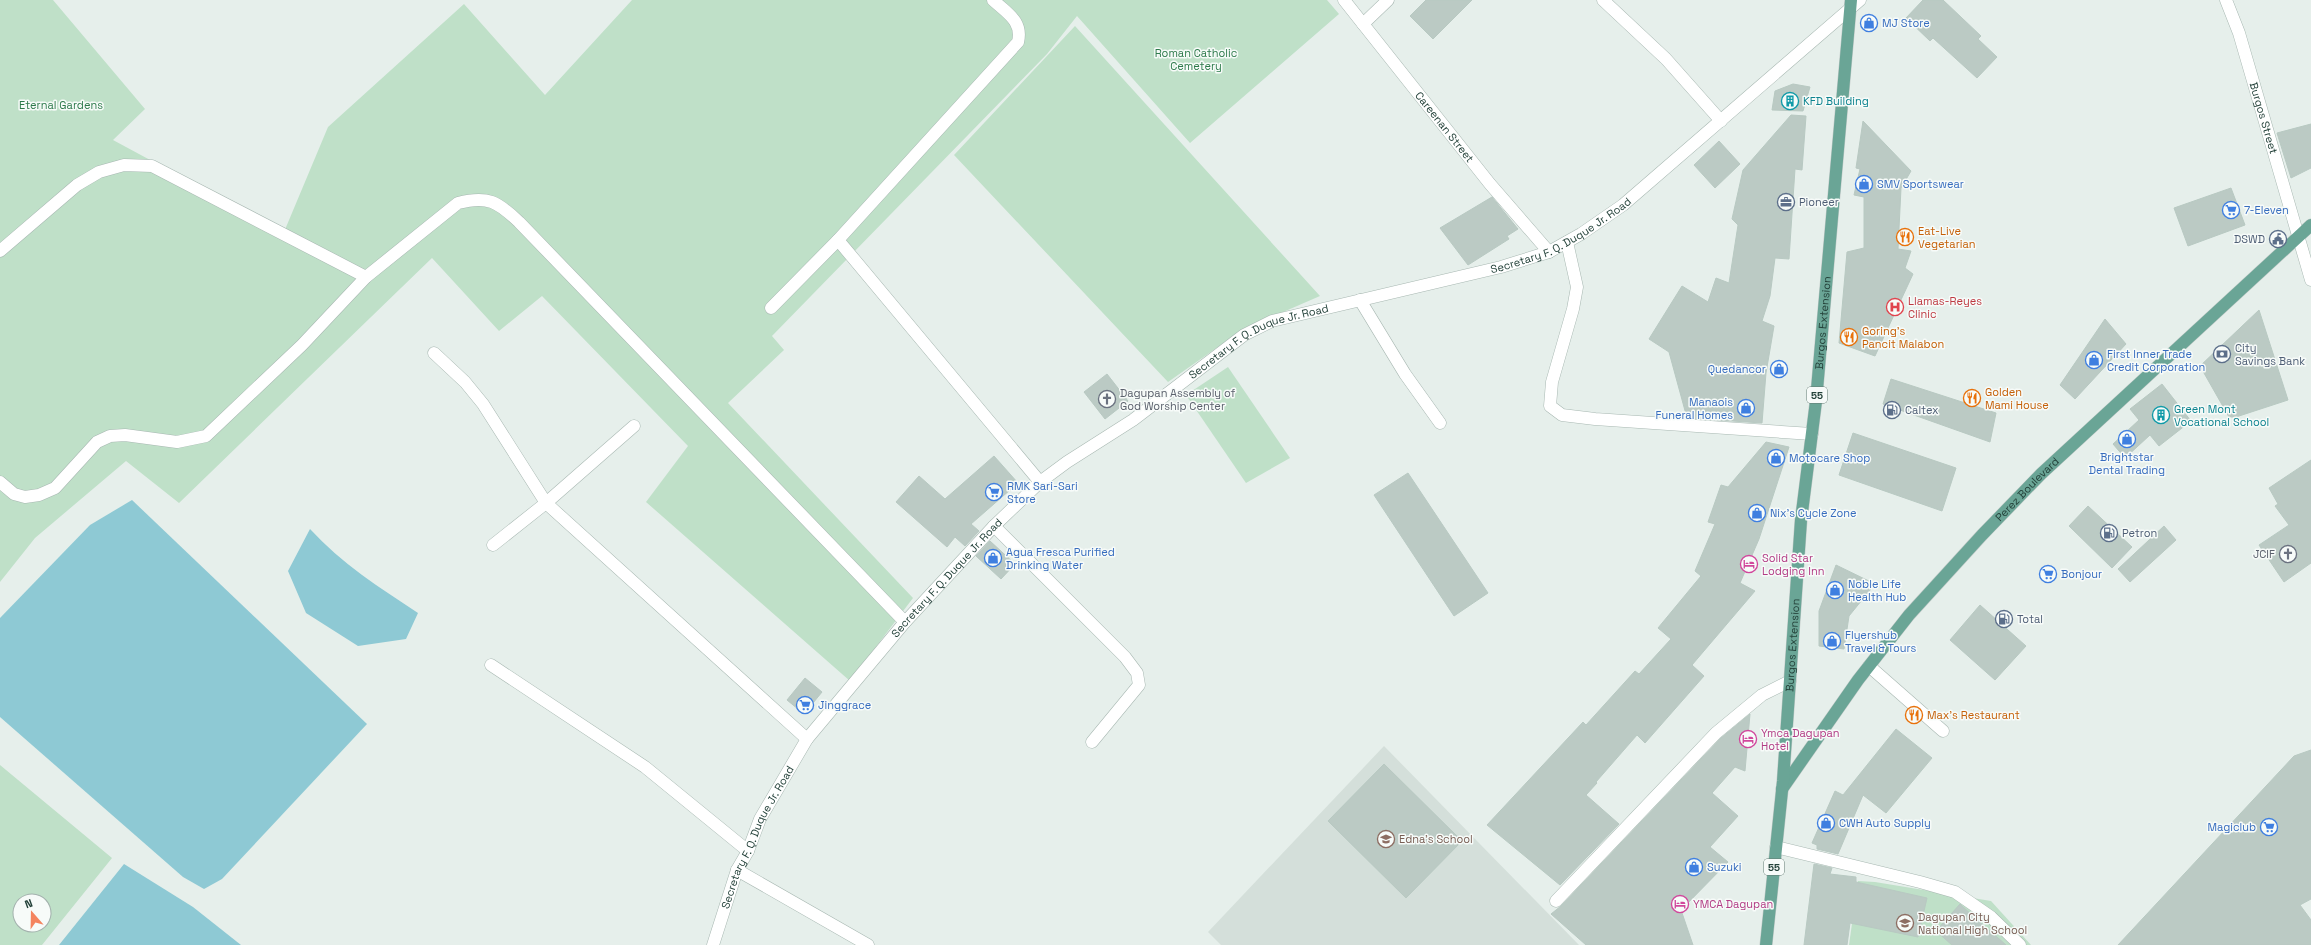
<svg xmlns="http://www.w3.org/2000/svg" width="2311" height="945" font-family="'Space Grotesk',sans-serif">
<rect width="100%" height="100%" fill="#e6efeb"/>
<!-- built -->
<polygon fill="#d4dfda" points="1384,746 1579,945 1221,945 1208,932"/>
<!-- green -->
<g fill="#bfe0c8" fill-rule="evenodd">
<polygon points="0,0 53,0 145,109 113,140 284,232 328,127 464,4 545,95 632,0 1327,0 1339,14 1190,143 1077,16 1047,54 772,336 784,350 728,403 913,598 850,681 646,502 688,446 542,296 499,331 432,258 179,503 126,461 35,538 0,582"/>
<polygon points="1075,26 1320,296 1242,330 1168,382 954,155"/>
<polygon points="1228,367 1290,458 1246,483 1186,395"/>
<path d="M 0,765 L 112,858 L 42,945 L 0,945 ZM 20,901 L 44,901 L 44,925 L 20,925 Z"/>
<polygon points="1858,881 1875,882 1991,901 2031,945 1849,945"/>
</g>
<!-- water -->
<g fill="#8ec9d4">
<polygon points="132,500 367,724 222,879 204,889 183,877 0,717 0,618 90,525"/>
<path d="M 310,529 C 341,563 380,588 418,613 L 406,639 L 358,646 L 306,613 L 288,571 Z"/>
<polygon points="124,864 193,907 241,945 59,945"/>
</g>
<!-- building -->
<g fill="#bbcac4" stroke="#b8c9c2">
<polygon points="1426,0 1472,0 1433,39 1410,16"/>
<polygon points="1923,0 1943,0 1981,36 1978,39 1997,57 1977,78 1933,38 1930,41 1906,18"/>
<polygon points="1793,84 1810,87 1803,111 1772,110 1775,91"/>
<polygon points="1791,115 1806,116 1802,170 1795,169 1789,259 1775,258 1770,296 1762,321 1774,326 1766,373 1762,423 1687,418 1669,352 1649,339 1682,286 1708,302 1716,278 1729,283 1738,225 1732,219 1743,170"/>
<polygon points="1863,121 1911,171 1901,188 1898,249 1911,251 1905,268 1913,274 1875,356 1839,343 1847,252 1864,248 1864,197 1854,195 1860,169 1856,168"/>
<polygon points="2311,124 2311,168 2291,178 2277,133"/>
<polygon points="1719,141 1740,164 1715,188 1694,165"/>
<polygon points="2231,188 2245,225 2188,246 2174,208"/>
<polygon points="1492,197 1518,229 1507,236 1509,239 1468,265 1440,228"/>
<polygon points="2259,310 2288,400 2236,417 2229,417 2200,366"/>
<polygon points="2105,319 2126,344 2075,399 2060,385"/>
<polygon points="1107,374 1128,401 1105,419 1084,392"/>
<polygon points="1891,379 1996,413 1990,442 1883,404"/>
<polygon points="2162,384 2191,421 2159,446 2150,435 2125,458 2113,444 2139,420 2130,409"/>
<polygon points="1853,433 1956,468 1942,511 1839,475"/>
<polygon points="1766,442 1789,447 1759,539 1740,583 1755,591 1692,665 1704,676 1645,743 1637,735 1596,782 1597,783 1586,795 1619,824 1560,885 1487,825 1583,722 1586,725 1635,671 1639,674 1671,639 1658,628 1701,576 1695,571 1715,524 1708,522 1721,485 1728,487"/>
<polygon points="994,456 1018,483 971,524 979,531 965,546 955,537 947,547 896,502 919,476 945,499"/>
<polygon points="2311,460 2311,563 2284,582 2259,545 2289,525 2275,506 2278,504 2269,488"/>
<polygon points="1408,473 1488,593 1454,616 1374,495"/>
<polygon points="2088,506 2132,547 2112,568 2069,526"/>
<polygon points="2164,526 2176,540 2130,582 2118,569"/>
<polygon points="990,541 1015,564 1001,579 976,556"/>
<polygon points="1836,565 1875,584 1849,616 1844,649 1819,646 1819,611"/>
<polygon points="1980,605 2026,646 1995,680 1950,640"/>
<polygon points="805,678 822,692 804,714 787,700"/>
<polygon points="1750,714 1745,771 1735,767 1712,793 1738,816 1710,847 1728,862 1681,910 1693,945 1586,945 1551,914 1561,906 1721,738"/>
<polygon points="1896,729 1932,758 1886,813 1863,795 1838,854 1817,849 1817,845 1812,843 1835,791 1843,795"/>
<polygon points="2311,750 2311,899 2300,905 2311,920 2311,945 2118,945 2294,756"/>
<polygon points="1384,764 1462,841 1406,898 1328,821"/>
<polygon points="1814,864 1832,868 1830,874 1856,877 1856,882 1927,898 1918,937 1850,923 1847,945 1804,945"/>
<polygon points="1960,904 1963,907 2006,945 1952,945 1936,931"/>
</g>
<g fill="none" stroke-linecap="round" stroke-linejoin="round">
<!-- minor casing -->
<g stroke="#a8b8b2" stroke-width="13">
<g id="minor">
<path id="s1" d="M 1344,0 L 1490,184 L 1549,252"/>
<polyline points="1603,0 1666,59 1721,121"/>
<path id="s2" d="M 2226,0 L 2239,33 L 2311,280"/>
<polyline points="1363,24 1388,0"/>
<polyline points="838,240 1040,482"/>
<polyline points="1567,242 1577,287 1573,309 1552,382 1550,406 1562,415 1595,419 1812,434"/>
<polyline points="0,251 77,185 99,172 124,165 152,166 366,277"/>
<polyline points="1360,300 1405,374 1440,423"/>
<path d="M 771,308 L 838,240 L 1018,42 C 1023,21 1007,13 993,0"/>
<polyline points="434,353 465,382 483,404 546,503 807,739"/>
<path d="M 0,482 L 14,494 L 25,497 L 39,495 L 55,488 L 97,442 L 110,436 L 125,435 L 177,442 L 206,436 L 302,345 L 366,277 L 458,203 C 488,195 498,202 519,222 L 905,622"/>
<polyline points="994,526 1125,657 1137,673 1139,685 1092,742"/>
<polyline points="493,545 546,503 634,426"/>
<polyline points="491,665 645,767 748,851"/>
<polyline points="1869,666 1943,731"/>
<polyline points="1776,847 1920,882 1955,892 1991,917 2020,945"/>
<polyline points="737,870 868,945"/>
<polyline points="1556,901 1716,733 1762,695 1790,681"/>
<path id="s3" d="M 713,945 L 737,870 L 748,851 L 760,819 L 807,739 L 905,622 L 994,526 L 1040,482 L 1067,462 L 1133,420 L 1244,335 L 1272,321 L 1501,267 L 1549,252 L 1581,234 L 1623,205 L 1860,0"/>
</g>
</g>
<!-- major casing -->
<g stroke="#c2cac8" stroke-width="13">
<g id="major">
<path id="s4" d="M 1782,789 L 1858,680 L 1909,615 L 1982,535 L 2041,474 L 2311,225"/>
<path id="s5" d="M 1766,945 L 1783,781 L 1801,520 L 1816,401 L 1851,0"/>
</g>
</g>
<!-- minor -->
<use href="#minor" stroke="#fff" stroke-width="12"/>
<!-- major -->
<use href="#major" stroke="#6aa596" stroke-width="12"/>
</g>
<!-- icons -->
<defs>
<g id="shop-ring" transform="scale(0.9)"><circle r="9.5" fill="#f7fbf9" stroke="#3f7fe0" stroke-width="1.5"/><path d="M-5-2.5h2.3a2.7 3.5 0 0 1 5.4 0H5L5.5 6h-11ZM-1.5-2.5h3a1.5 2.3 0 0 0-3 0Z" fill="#3f7fe0"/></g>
<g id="building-ring" transform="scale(0.9)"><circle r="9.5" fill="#f7fbf9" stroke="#0f9aa8" stroke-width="1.5"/><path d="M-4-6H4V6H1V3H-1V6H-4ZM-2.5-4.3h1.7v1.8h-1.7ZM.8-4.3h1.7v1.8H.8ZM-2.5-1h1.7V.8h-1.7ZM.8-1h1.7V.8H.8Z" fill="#0f9aa8"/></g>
<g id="office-ring" transform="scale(0.9)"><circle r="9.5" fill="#f7fbf9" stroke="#5c6f8a" stroke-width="1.5"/><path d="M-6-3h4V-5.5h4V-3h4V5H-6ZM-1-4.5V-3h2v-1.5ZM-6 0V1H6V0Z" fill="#5c6f8a"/></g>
<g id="supermarket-ring" transform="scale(0.9)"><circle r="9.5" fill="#f7fbf9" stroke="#3f7fe0" stroke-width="1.5"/><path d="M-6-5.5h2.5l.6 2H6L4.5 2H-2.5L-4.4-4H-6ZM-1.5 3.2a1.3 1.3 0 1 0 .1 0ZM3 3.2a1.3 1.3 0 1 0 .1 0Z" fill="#3f7fe0"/></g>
<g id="restaurant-ring" transform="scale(0.9)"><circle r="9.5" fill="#f7fbf9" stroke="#e8710a" stroke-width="1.5"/><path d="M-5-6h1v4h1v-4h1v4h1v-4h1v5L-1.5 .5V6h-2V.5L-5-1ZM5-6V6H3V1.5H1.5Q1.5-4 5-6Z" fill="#e8710a"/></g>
<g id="civic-ring" transform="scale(0.9)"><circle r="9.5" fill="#f7fbf9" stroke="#5c6f8a" stroke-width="1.5"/><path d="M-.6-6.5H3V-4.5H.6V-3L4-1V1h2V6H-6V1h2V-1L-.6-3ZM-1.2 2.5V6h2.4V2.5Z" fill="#5c6f8a"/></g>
<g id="hospital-ring" transform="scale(0.9)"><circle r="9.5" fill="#f7fbf9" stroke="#e0444e" stroke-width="1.5"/><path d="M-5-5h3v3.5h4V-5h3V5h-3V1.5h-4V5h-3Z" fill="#e0444e"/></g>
<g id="bank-ring" transform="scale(0.9)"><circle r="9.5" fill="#f7fbf9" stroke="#5c6f8a" stroke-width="1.5"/><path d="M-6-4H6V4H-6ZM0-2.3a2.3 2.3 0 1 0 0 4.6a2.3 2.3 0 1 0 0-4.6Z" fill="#5c6f8a"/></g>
<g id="church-ring" transform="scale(0.9)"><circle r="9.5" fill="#f7fbf9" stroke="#6b7280" stroke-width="1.5"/><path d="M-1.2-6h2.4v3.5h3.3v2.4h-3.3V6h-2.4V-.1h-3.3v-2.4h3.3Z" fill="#6b7280"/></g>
<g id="fuel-ring" transform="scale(0.9)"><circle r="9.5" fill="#f7fbf9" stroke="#5c6f8a" stroke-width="1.5"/><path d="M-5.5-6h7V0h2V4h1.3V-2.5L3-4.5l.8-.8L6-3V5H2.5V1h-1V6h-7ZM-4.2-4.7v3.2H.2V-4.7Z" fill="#5c6f8a"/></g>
<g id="hotel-ring" transform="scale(0.9)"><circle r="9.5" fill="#f7fbf9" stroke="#d1479c" stroke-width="1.5"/><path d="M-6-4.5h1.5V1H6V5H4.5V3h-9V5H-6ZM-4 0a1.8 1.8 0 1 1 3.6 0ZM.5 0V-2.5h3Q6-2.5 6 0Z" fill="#d1479c"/></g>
<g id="school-ring" transform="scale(0.9)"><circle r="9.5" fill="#f7fbf9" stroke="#8d6e63" stroke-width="1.5"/><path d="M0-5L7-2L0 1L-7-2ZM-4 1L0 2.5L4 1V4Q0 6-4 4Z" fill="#8d6e63"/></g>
</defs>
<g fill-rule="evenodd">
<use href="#shop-ring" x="1869" y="23"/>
<use href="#building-ring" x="1790" y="101"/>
<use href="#shop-ring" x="1864" y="184"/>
<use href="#office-ring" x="1786" y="202"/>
<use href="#supermarket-ring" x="2231" y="210"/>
<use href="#restaurant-ring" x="1905" y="237"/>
<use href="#civic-ring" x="2278" y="239"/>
<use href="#hospital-ring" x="1895" y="307"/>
<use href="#restaurant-ring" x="1849" y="337"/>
<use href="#bank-ring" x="2222" y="354"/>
<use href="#shop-ring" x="2094" y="360"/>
<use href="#shop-ring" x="1779" y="369"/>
<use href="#restaurant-ring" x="1972" y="398"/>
<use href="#church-ring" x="1107" y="399"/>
<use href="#shop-ring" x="1746" y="408"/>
<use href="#fuel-ring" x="1892" y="410"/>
<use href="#building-ring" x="2161" y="415"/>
<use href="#shop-ring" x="2127" y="439"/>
<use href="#shop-ring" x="1776" y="458"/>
<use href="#supermarket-ring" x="994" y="492"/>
<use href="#shop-ring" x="1757" y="513"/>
<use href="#fuel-ring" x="2109" y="533"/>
<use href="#church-ring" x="2288" y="554"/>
<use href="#shop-ring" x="993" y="558"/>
<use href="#hotel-ring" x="1749" y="564"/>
<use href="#supermarket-ring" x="2048" y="574"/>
<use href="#shop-ring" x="1835" y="590"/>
<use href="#fuel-ring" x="2004" y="619"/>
<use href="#shop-ring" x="1832" y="641"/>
<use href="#supermarket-ring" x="805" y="705"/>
<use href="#restaurant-ring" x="1914" y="715"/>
<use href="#hotel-ring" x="1748" y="739"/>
<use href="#shop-ring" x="1826" y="823"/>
<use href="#supermarket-ring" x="2269" y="827"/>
<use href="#school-ring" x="1386" y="839"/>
<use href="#shop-ring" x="1694" y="867"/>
<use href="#hotel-ring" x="1680" y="904"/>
<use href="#school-ring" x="1905" y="923"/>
</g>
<g text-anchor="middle" stroke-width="3" stroke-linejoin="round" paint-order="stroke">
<!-- shield labels -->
<g fill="#f7fbf9" stroke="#637a73" stroke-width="1">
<rect x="1807" y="387" width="20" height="16" rx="3"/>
<rect x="1764" y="859" width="20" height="16" rx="3"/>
</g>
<g font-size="10" font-weight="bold" fill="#24423a">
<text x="1817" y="399">55</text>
<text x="1774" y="871">55</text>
</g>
<!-- shop labels -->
<g font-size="11" fill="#366cbe" stroke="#f7fbf9" text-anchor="start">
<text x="1882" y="27">MJ Store</text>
<text x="1877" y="188">SMV Sportswear</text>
<text x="2244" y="214">7-Eleven</text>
<text x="2107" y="358">First Inner Trade<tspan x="2107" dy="13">Credit Corporation</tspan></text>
<text x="1766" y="373" text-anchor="end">Quedancor</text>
<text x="1733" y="406" text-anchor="end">Manaois<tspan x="1733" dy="13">Funeral Homes</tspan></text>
<text x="2127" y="461" text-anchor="middle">Brightstar<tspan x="2127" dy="13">Dental Trading</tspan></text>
<text x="1789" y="462">Motocare Shop</text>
<text x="1007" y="490">RMK Sari-Sari<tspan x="1007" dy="13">Store</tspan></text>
<text x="1770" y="517">Nix's Cycle Zone</text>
<text x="1006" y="556">Agua Fresca Purified<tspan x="1006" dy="13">Drinking Water</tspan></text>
<text x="2061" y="578">Bonjour</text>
<text x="1848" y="588">Noble Life<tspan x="1848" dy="13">Health Hub</tspan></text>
<text x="1845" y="639">Flyershub<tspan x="1845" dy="13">Travel &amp; Tours</tspan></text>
<text x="818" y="709">Jinggrace</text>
<text x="1839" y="827">CWH Auto Supply</text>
<text x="2256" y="831" text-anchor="end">Magiclub</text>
<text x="1707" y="871">Suzuki</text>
</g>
<!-- park labels -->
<g font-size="11" fill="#2d7a4b" stroke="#f7fbf9">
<text x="1196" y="57">Roman Catholic<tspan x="1196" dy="13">Cemetery</tspan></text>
<text x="61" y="109">Eternal Gardens</text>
</g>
<!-- culture labels -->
<g font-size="11" fill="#0d838f" stroke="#f7fbf9" text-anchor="start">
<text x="1803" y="105">KFD Building</text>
<text x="2174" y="413">Green Mont<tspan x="2174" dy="13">Vocational School</tspan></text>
</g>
<!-- street labels -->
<g font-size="11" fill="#24423a" stroke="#f7fbf9">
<text dy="4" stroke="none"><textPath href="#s2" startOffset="124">Burgos Street</textPath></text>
<text dy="4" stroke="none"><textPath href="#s1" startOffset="162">Careenan Street</textPath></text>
<text dy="4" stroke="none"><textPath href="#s3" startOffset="1161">Secretary F. Q. Duque Jr. Road</textPath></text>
<text dy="4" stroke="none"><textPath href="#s5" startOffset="625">Burgos Extension</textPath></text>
<text dy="4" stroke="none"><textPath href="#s3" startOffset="837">Secretary F. Q. Duque Jr. Road</textPath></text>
<text dy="4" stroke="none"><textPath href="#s4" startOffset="388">Perez Boulevard</textPath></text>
<text dy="4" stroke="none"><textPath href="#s3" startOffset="441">Secretary F. Q. Duque Jr. Road</textPath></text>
<text dy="4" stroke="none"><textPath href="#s5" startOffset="301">Burgos Extension</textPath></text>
<text dy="4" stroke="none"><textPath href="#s3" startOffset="117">Secretary F. Q. Duque Jr. Road</textPath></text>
</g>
<!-- service labels -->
<g font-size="11" fill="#4e5e75" stroke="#f7fbf9" text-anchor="start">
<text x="1799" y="206">Pioneer</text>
<text x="2265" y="243" text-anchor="end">DSWD</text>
<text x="2235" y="352">City<tspan x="2235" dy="13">Savings Bank</tspan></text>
<text x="1905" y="414">Caltex</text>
<text x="2122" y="537">Petron</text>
<text x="2017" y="623">Total</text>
</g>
<!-- food labels -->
<g font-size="11" fill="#c56008" stroke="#f7fbf9" text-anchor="start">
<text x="1918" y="235">Eat-Live<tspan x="1918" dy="13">Vegetarian</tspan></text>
<text x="1862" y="335">Goring's<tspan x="1862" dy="13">Pancit Malabon</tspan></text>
<text x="1985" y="396">Golden<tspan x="1985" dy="13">Mami House</tspan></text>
<text x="1927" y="719">Max's Restaurant</text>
</g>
<!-- health labels -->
<g font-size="11" fill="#be3a42" stroke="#f7fbf9" text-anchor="start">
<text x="1908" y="305">Llamas-Reyes<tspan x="1908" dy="13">Clinic</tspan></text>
</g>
<!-- worship labels -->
<g font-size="11" fill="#5b616d" stroke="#f7fbf9" text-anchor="start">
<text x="1120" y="397">Dagupan Assembly of<tspan x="1120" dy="13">God Worship Center</tspan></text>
<text x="2275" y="558" text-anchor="end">JCIF</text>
</g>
<!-- hotel labels -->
<g font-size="11" fill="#b23c85" stroke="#f7fbf9" text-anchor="start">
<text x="1762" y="562">Solid Star<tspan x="1762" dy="13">Lodging Inn</tspan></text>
<text x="1761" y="737">Ymca Dagupan<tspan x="1761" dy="13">Hotel</tspan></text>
<text x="1693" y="908">YMCA Dagupan</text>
</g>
<!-- education labels -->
<g font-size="11" fill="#785e54" stroke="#f7fbf9" text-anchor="start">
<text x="1399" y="843">Edna's School</text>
<text x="1918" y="921">Dagupan City<tspan x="1918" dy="13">National High School</tspan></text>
</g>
</g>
<!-- north arrow -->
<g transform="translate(32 913) rotate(340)"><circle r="19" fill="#f7fbf9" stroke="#a3b1ad"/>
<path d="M0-3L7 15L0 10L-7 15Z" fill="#f4845f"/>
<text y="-6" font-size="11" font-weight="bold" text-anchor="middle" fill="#24423a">N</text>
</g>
</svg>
